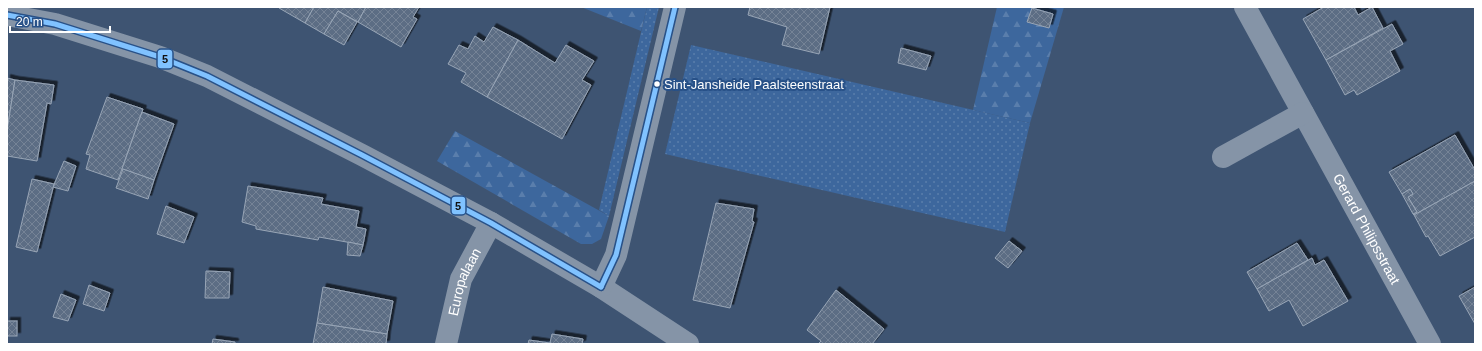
<svg xmlns="http://www.w3.org/2000/svg" width="1482" height="351" font-family="Helvetica,sans-serif">
<defs>
<pattern id="grass-dots" width="8" height="8" patternUnits="userSpaceOnUse"><rect width="8" height="8" fill="#3d679d"/><path d="M2 2h.1M6 6h.1" fill="none" stroke="#5a7eac" stroke-width="1.8" stroke-linecap="round"/></pattern>
<pattern id="forest-firs" width="22" height="20" patternUnits="userSpaceOnUse"><rect width="22" height="20" fill="#3d679d"/><path d="M5 1l3.5 6h-7zM16 11l3.5 6h-7z" fill="#5a7eac"/></pattern>
<pattern id="building-cross-hatch" width="8" height="8" patternUnits="userSpaceOnUse"><rect width="8" height="8" fill="#5b6d84"/><path d="M0 0l8 8M0 8l8-8" fill="none" stroke="#748396"/></pattern>
<filter id="shadow"><feDropShadow dx="3.5" dy="-3.5" stdDeviation="0" flood-color="#0009"/></filter>
</defs>
<rect width="100%" height="100%" fill="#3e5472"/>
<!-- grass -->
<g fill="url(#grass-dots)">
<polygon points="647,7 659,7 609,216 599,210"/>
<polygon points="691,45 1030,123 1005,232 665,154"/>
</g>
<!-- forest -->
<g fill="url(#forest-firs)">
<polygon points="581,7 647,7 641,31"/>
<polygon points="997,7 1064,7 1030,123 973,110"/>
<polygon points="455,131 609,216 601,239 592,244 581,244 437,161"/>
</g>
<!-- building -->
<g fill="url(#building-cross-hatch)" stroke="#98a5b6" filter="url(#shadow)">
<polygon points="279,7 314,7 305,23 279,8"/>
<polygon points="314,7 366,7 358,22 338,11 324,34 305,23"/>
<polygon points="366,7 419,7 413,17 417,19 401,47 358,22"/>
<polygon points="750,7 830,7 819,54 782,45 787,27 748,15"/>
<polygon points="1324,7 1354,7 1358,15 1372,7 1383,28 1326,60 1303,19"/>
<polygon points="1032,8 1053,14 1049,28 1027,22"/>
<polygon points="338,11 357,22 344,45 324,34"/>
<polygon points="1392,24 1403,44 1390,51 1400,71 1357,95 1354,90 1345,95 1326,60"/>
<polygon points="493,27 518,40 487,97 461,82 466,73 448,64 459,45 468,49 475,36 484,42"/>
<polygon points="518,40 555,63 566,45 594,61 582,80 591,85 562,139 487,97"/>
<polygon points="901,48 931,56 926,70 898,63"/>
<polygon points="7,78 15,80 7,131"/>
<polygon points="15,80 54,85 51,104 47,103 37,161 7,156 7,131"/>
<polygon points="107,97 143,109 118,180 86,169 90,155 86,154"/>
<polygon points="142,112 174,124 154,180 122,169"/>
<polygon points="1455,135 1475,170 1475,181 1414,215 1413,214 1417,212 1408,197 1413,194 1410,189 1402,194 1389,172"/>
<polygon points="64,161 76,166 68,191 53,187"/>
<polygon points="123,169 154,180 148,199 116,188"/>
<polygon points="32,179 54,184 37,252 16,247"/>
<polygon points="1475,181 1475,237 1440,256 1428,236 1426,237 1414,215"/>
<polygon points="248,186 323,198 321,204 359,211 356,227 366,229 363,245 319,237 318,240 256,229 256,226 242,222"/>
<polygon points="1410,189 1413,194 1408,197 1417,212 1413,214 1402,194"/>
<polygon points="716,203 754,209 752,221 754,222 730,308 693,300"/>
<polygon points="166,206 194,217 184,243 157,234"/>
<polygon points="1009,241 1022,251 1008,268 995,258"/>
<polygon points="348,242 363,245 360,256 347,255"/>
<polygon points="1297,243 1308,260 1257,289 1247,272"/>
<polygon points="1312,258 1315,265 1324,260 1348,301 1303,326 1289,300 1269,311 1257,289"/>
<polygon points="206,271 230,272 229,298 205,298"/>
<polygon points="89,285 110,293 104,311 83,304"/>
<polygon points="323,287 393,301 387,334 317,323"/>
<polygon points="1475,287 1475,324 1459,296"/>
<polygon points="836,290 884,329 872,344 818,344 821,341 807,330"/>
<polygon points="61,294 76,300 68,321 53,317"/>
<rect x="7" y="321" width="10" height="15"/>
<polygon points="317,323 387,334 386,344 313,344"/>
<polygon points="552,334 583,339 582,344 554,344 550,343"/>
<polygon points="213,339 235,342 235,344 212,344"/>
<polygon points="529,340 550,343 554,344 528,344"/>
</g>
<g fill="none" stroke-linecap="round" stroke-linejoin="round">
<!-- minor -->
<g stroke="#8594a7" stroke-width="22">
<path id="s1" d="M 1245,7 L 1430,344"/>
<polyline points="7,15 55,24 160,57 207,76 362,155 491,223 601,287 688,344"/>
<polyline points="1223,157 1303,113"/>
<polyline points="601,287 616,255 675,7"/>
<path id="s2" d="M 446,344 L 461,279 L 491,223"/>
</g>
<!-- bus-1 casing -->
<g stroke="#285188" stroke-width="8">
<g id="bus-1">
<polyline points="7,15 55,24 160,57 207,76 362,155 491,223 601,287"/>
<polyline points="601,287 616,255 675,7"/>
</g>
</g>
<!-- bus-1 -->
<use href="#bus-1" stroke="#80c2ff" stroke-width="5"/>
</g>
<!-- markers -->
<circle fill="#fff" stroke="#285188" stroke-width="1.5" cx="657" cy="84" r="3.5"/>
<g text-anchor="middle" stroke-width="4" stroke-linejoin="round" paint-order="stroke">
<!-- bus labels -->
<g font-size="13" fill="#fff" stroke="#285188" text-anchor="start">
<text x="664" y="89">Sint-Jansheide Paalsteenstraat</text>
</g>
<!-- street labels -->
<g font-size="14" fill="#fff" stroke="#285188">
<text dy="5" stroke="none"><textPath href="#s1" startOffset="253">Gerard Philipsstraat</textPath></text>
<text dy="5" stroke="none"><textPath href="#s2" startOffset="65">Europalaan</textPath></text>
</g>
</g>
<g stroke="#285188" stroke-width="1.5">
<rect x="157" y="49" width="16" height="20" rx="4" fill="#80c2ff"/>
<rect x="451" y="196" width="15" height="19" rx="4" fill="#80c2ff"/>
</g>
<g font-size="11" text-anchor="middle" font-weight="bold" fill="#111">
<text x="165" y="63">5</text>
<text x="458" y="210">5</text>
</g>
<!-- border -->
<rect width="1482" height="351" fill="none" stroke="#ffffff" stroke-width="16"/>
<!-- scale -->
<path d="M10 26v6h100v-6" fill="none" stroke="#ffffff" stroke-width="2"/>
<text x="16" y="26" font-size="12" fill="#ffffff" stroke="#285188" stroke-width="3" paint-order="stroke">20 m</text>
</svg>
